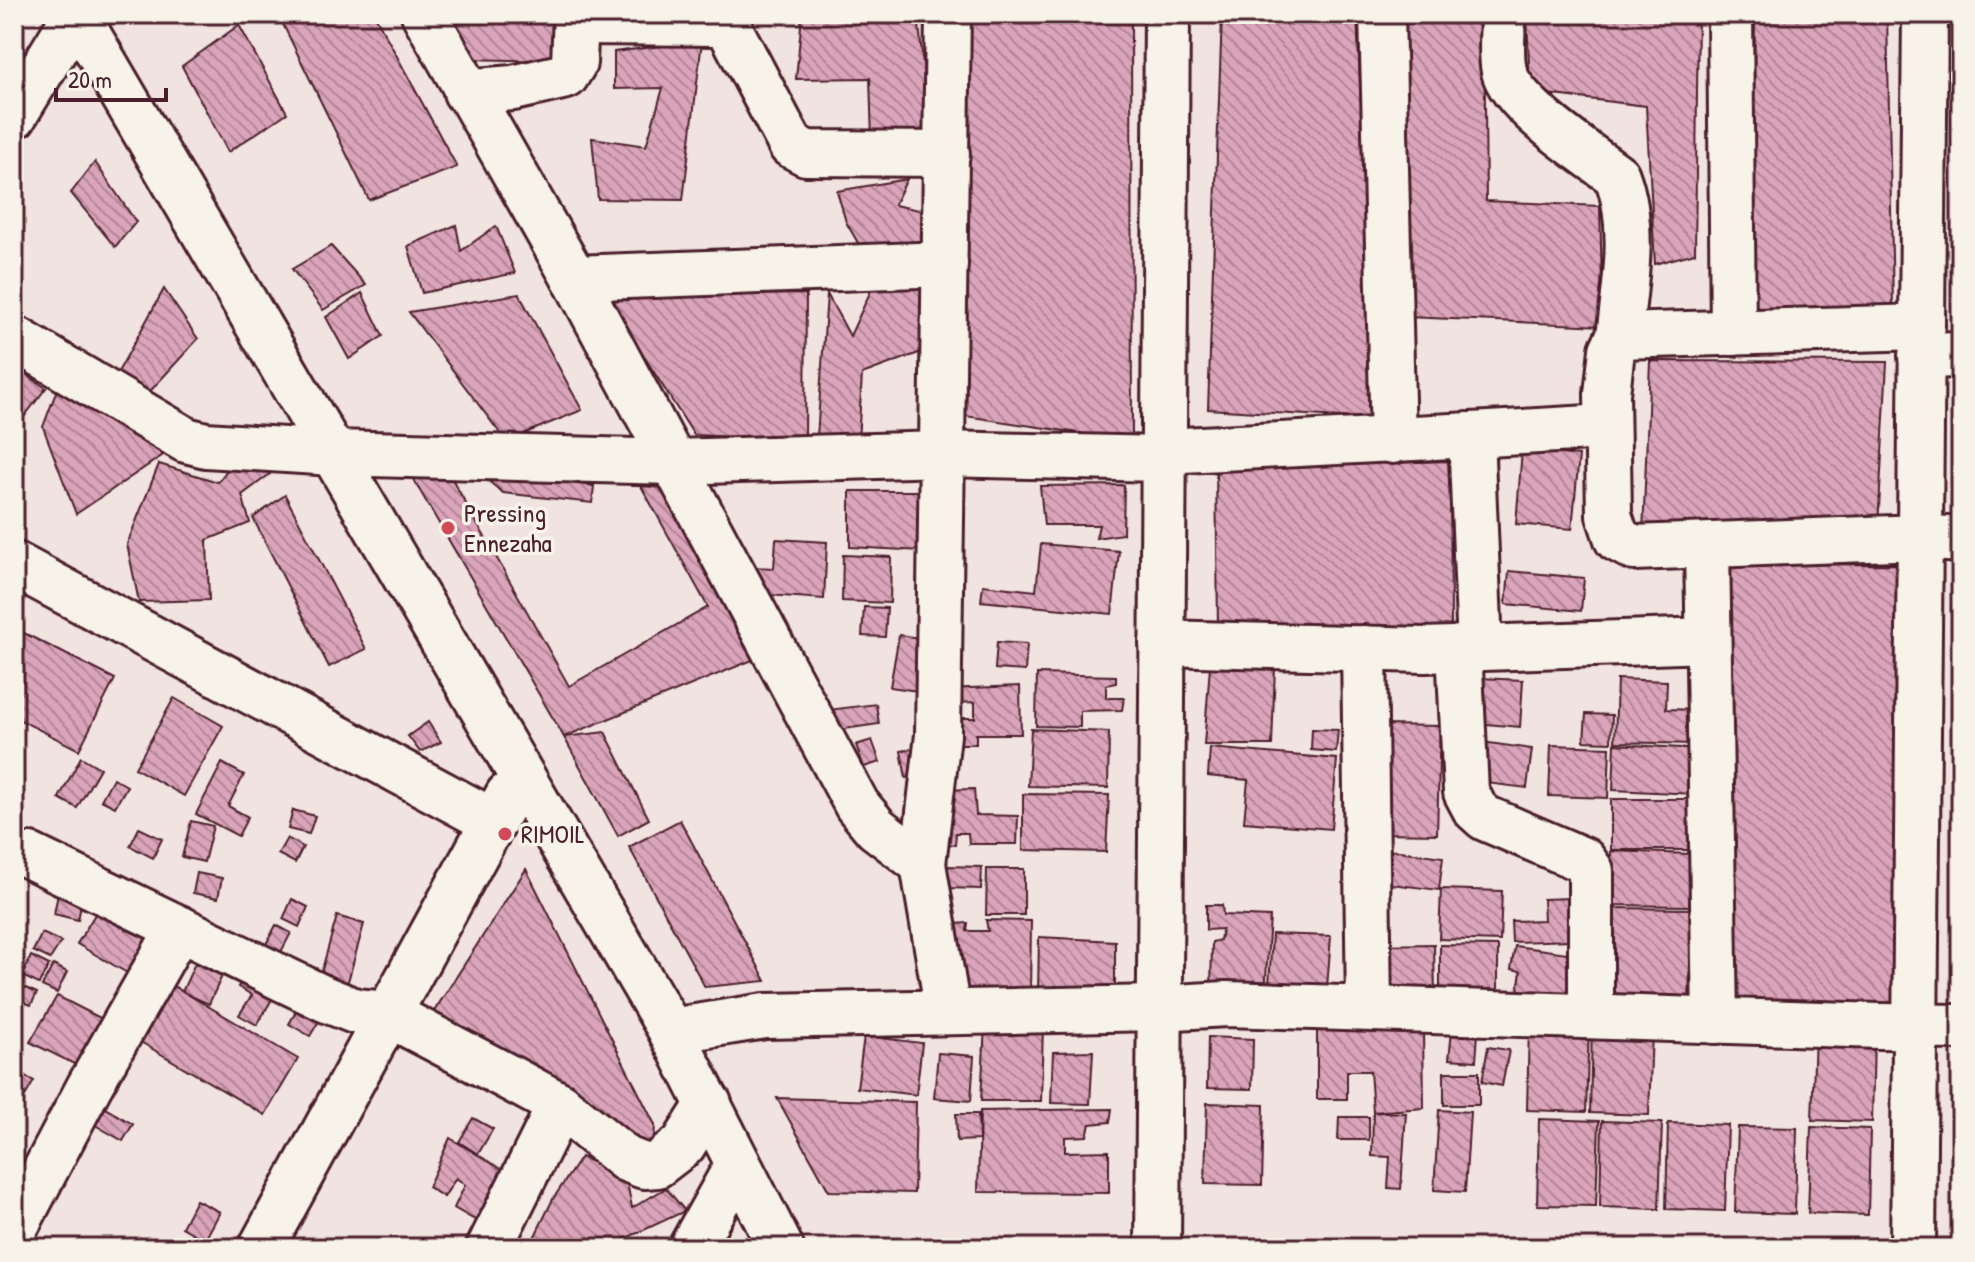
<svg xmlns="http://www.w3.org/2000/svg" width="1975" height="1262" font-family="'Patrick Hand',sans-serif">
<defs>
<pattern id="building-back-hatch" width="6" height="6" patternUnits="userSpaceOnUse" patternTransform="scale(2)"><rect width="6" height="6" fill="#daa4ba"/><path d="M-1 5l2 2M0 0l6 6M5-1l2 2" fill="none" stroke="#b38597"/></pattern>
</defs>
<rect width="100%" height="100%" fill="#f1e3df"/>
<filter id="ink" filterUnits="userSpaceOnUse"><feTurbulence type="fractalNoise" baseFrequency=".0125" numOctaves="2"/><feDisplacementMap in="SourceGraphic" scale="16" xChannelSelector="R" yChannelSelector="G"/><feConvolveMatrix kernelMatrix="1 2 1 2 8 2 1 2 1" color-interpolation-filters="sRGB"/></filter>
<g filter="url(#ink)">
<!-- building -->
<g fill="url(#building-back-hatch)" stroke="#4a1f2b" stroke-width="2">
<polygon points="278,14 374,14 457,167 369,200"/>
<polygon points="448,14 555,14 554,61 468,59"/>
<polygon points="918,14 930,137 872,140 870,78 796,79 802,15"/>
<polygon points="959,14 1131,14 1132,441 965,416"/>
<polygon points="1222,14 1357,14 1374,419 1208,409"/>
<polygon points="1399,14 1484,14 1486,201 1600,206 1603,326 1408,317"/>
<polygon points="1527,14 1698,14 1695,253 1655,264 1646,106 1530,92"/>
<polygon points="1755,14 1887,14 1893,306 1751,312"/>
<polygon points="239,25 287,113 228,152 182,66"/>
<polygon points="702,41 683,200 598,199 592,138 646,146 663,88 614,89 614,52"/>
<polygon points="14,42 23,52 14,67"/>
<polygon points="95,162 136,222 115,247 71,193"/>
<polygon points="907,179 894,205 925,211 922,251 865,255 846,222 837,191"/>
<polygon points="456,225 461,251 496,226 515,273 422,293 408,246"/>
<polygon points="331,246 366,285 323,310 292,269"/>
<polygon points="873,286 929,288 927,350 862,374 858,442 817,437 827,294 850,336"/>
<polygon points="164,289 198,339 143,399 118,372"/>
<polygon points="362,293 383,336 349,359 326,317"/>
<polygon points="519,294 582,410 506,441 409,312"/>
<polygon points="806,294 805,440 694,435 606,297"/>
<polygon points="1650,361 1887,362 1878,527 1643,534"/>
<polygon points="14,366 46,388 14,430"/>
<polygon points="61,379 108,403 163,455 76,514 43,427"/>
<polygon points="1522,450 1579,456 1572,529 1516,524"/>
<polygon points="236,458 270,474 242,495 250,523 207,540 209,600 139,602 127,544 159,464 218,482"/>
<polygon points="1450,461 1451,627 1218,627 1216,468"/>
<polygon points="406,467 447,470 569,686 708,607 641,486 665,488 755,659 564,737"/>
<polygon points="479,473 594,486 592,503 503,493"/>
<polygon points="1124,485 1123,534 1096,538 1099,525 1044,525 1040,486"/>
<polygon points="850,491 925,491 922,551 850,547"/>
<polygon points="285,495 366,649 329,667 253,518"/>
<polygon points="776,539 827,542 824,599 752,594 754,567 774,568"/>
<polygon points="1041,544 1119,551 1112,614 981,601 983,585 1036,591"/>
<polygon points="843,555 891,557 890,603 842,601"/>
<polygon points="1897,564 1898,1009 1722,1010 1720,565"/>
<polygon points="1509,571 1584,578 1581,611 1506,604"/>
<polygon points="864,607 887,608 885,637 862,636"/>
<polygon points="14,628 115,679 79,750 14,717"/>
<polygon points="899,635 927,639 918,691 890,687"/>
<polygon points="997,642 1027,644 1025,671 995,669"/>
<polygon points="1210,666 1275,667 1272,745 1204,745"/>
<polygon points="1037,674 1116,676 1116,683 1106,685 1106,698 1124,698 1122,710 1080,711 1080,727 1036,726"/>
<polygon points="1478,678 1523,680 1520,727 1475,723"/>
<polygon points="1617,679 1667,681 1666,709 1696,710 1695,744 1615,742"/>
<polygon points="1020,686 1021,734 976,734 976,744 947,744 948,718 975,718 975,702 945,704 945,689"/>
<polygon points="174,698 223,726 184,796 135,768"/>
<polygon points="876,704 879,724 830,731 828,710"/>
<polygon points="1586,714 1612,715 1611,742 1584,741"/>
<polygon points="428,722 441,742 420,752 408,736"/>
<polygon points="1383,725 1440,726 1437,834 1380,833"/>
<polygon points="1031,729 1109,732 1108,788 1028,786"/>
<polygon points="1312,729 1338,730 1336,752 1311,750"/>
<polygon points="605,732 649,819 618,836 564,737"/>
<polygon points="872,740 880,762 864,767 856,745"/>
<polygon points="1482,742 1532,749 1527,788 1477,782"/>
<polygon points="1615,744 1697,749 1695,794 1613,790"/>
<polygon points="1551,745 1610,747 1608,798 1549,796"/>
<polygon points="917,748 922,774 906,778 901,751"/>
<polygon points="1210,748 1337,759 1331,829 1244,822 1248,780 1208,776"/>
<polygon points="81,757 100,768 77,808 59,798"/>
<polygon points="222,763 244,775 228,806 248,817 238,836 196,814"/>
<polygon points="113,778 127,786 115,807 101,800"/>
<polygon points="974,789 976,815 1018,816 1017,844 969,844 968,833 956,833 955,845 938,844 937,790"/>
<polygon points="1023,794 1109,795 1106,852 1023,850"/>
<rect x="1611" y="799" width="83" height="51"/>
<polygon points="293,810 315,816 309,834 288,829"/>
<polygon points="680,820 766,981 705,987 629,847"/>
<polygon points="191,821 213,826 204,862 182,857"/>
<polygon points="139,828 162,839 153,858 130,846"/>
<polygon points="287,838 303,847 295,863 278,854"/>
<polygon points="1378,848 1443,857 1439,890 1374,882"/>
<polygon points="1611,851 1691,854 1690,906 1609,905"/>
<polygon points="946,866 982,867 981,889 945,888"/>
<polygon points="526,869 655,1125 653,1154 433,1013"/>
<polygon points="987,869 1024,869 1024,915 986,915"/>
<polygon points="197,873 222,878 218,898 193,893"/>
<polygon points="1441,889 1502,891 1500,941 1439,939"/>
<polygon points="58,894 82,900 78,920 54,914"/>
<polygon points="1570,898 1571,940 1512,942 1511,921 1544,920 1543,899"/>
<polygon points="292,899 308,907 299,927 283,919"/>
<polygon points="103,901 159,930 129,974 77,944"/>
<polygon points="1206,905 1222,905 1223,915 1270,917 1265,993 1211,992 1212,942 1220,940 1222,929 1206,930"/>
<polygon points="1609,908 1691,909 1689,1014 1607,1012"/>
<polygon points="337,916 364,924 345,992 318,984"/>
<polygon points="986,920 1031,921 1030,995 964,993 965,970 954,969 954,924 968,923 967,931 988,931"/>
<polygon points="276,925 291,933 280,954 265,946"/>
<polygon points="42,933 61,942 50,959 33,951"/>
<polygon points="1272,934 1331,936 1327,988 1269,986"/>
<polygon points="1039,937 1115,941 1115,998 1038,995"/>
<polygon points="1434,944 1435,999 1378,1000 1377,945"/>
<polygon points="1440,945 1498,946 1498,997 1440,997"/>
<polygon points="1515,946 1575,954 1568,999 1518,992 1521,971 1511,969"/>
<polygon points="31,956 49,965 39,984 22,976"/>
<polygon points="195,963 222,976 209,1004 182,992"/>
<polygon points="53,965 67,972 57,993 42,986"/>
<polygon points="249,969 279,987 257,1025 239,1015 252,995 238,987"/>
<polygon points="165,981 298,1059 265,1115 132,1037"/>
<polygon points="21,986 37,993 31,1005 16,999"/>
<polygon points="57,996 112,1024 86,1070 30,1042"/>
<polygon points="302,1001 324,1013 310,1036 289,1024"/>
<polygon points="985,1024 1043,1024 1041,1101 981,1101"/>
<polygon points="1529,1024 1589,1026 1586,1112 1527,1110"/>
<polygon points="1592,1027 1652,1029 1649,1115 1590,1113"/>
<polygon points="1423,1028 1424,1108 1373,1112 1370,1071 1347,1071 1347,1099 1317,1099 1317,1029"/>
<polygon points="1452,1031 1478,1033 1476,1061 1449,1059"/>
<polygon points="14,1032 24,1038 14,1055"/>
<polygon points="1815,1034 1874,1036 1872,1122 1812,1120"/>
<polygon points="864,1036 922,1043 916,1095 857,1088"/>
<polygon points="1208,1037 1253,1039 1252,1089 1207,1088"/>
<polygon points="1488,1047 1509,1050 1502,1086 1482,1082"/>
<polygon points="1093,1051 1090,1104 1051,1103 1053,1052"/>
<polygon points="938,1053 974,1056 971,1101 934,1098"/>
<polygon points="14,1071 34,1081 14,1115"/>
<rect x="1444" y="1072" width="35" height="33"/>
<polygon points="777,1098 916,1102 914,1193 829,1191"/>
<polygon points="1207,1103 1264,1105 1262,1185 1205,1184"/>
<polygon points="105,1108 133,1124 123,1141 95,1125"/>
<polygon points="1112,1109 1110,1122 1090,1124 1087,1136 1065,1137 1065,1152 1109,1151 1109,1193 978,1192 980,1111"/>
<polygon points="1439,1110 1470,1112 1465,1192 1434,1190"/>
<polygon points="1373,1112 1406,1113 1401,1189 1388,1188 1390,1157 1372,1156"/>
<polygon points="956,1114 978,1114 979,1140 957,1141"/>
<polygon points="1339,1117 1369,1117 1369,1140 1338,1140"/>
<polygon points="473,1118 493,1129 478,1154 459,1142"/>
<polygon points="1539,1119 1599,1121 1596,1206 1537,1205"/>
<polygon points="1602,1121 1662,1123 1659,1209 1600,1207"/>
<polygon points="1668,1123 1728,1125 1725,1211 1666,1209"/>
<polygon points="1738,1127 1797,1128 1795,1214 1735,1212"/>
<polygon points="1811,1127 1870,1129 1868,1215 1808,1213"/>
<polygon points="450,1138 506,1172 482,1224 454,1208 465,1185 456,1178 444,1197 428,1187"/>
<polygon points="581,1157 626,1177 632,1208 666,1188 685,1211 605,1248 547,1248 531,1244 553,1199"/>
<polygon points="196,1200 220,1212 205,1240 182,1227"/>
</g>
<g fill="none" stroke-linecap="round" stroke-linejoin="round">
<!-- minor casing -->
<g stroke="#4a1f2b" stroke-width="50">
<g id="minor">
<polyline points="76,14 671,1031 781,1248"/>
<polyline points="424,14 581,290 857,805 876,828 923,864 948,1012"/>
<polyline points="1382,14 1393,441"/>
<path d="M 1503,14 C 1503,31 1500,54 1504,71 C 1512,105 1588,154 1617,176 C 1636,226 1625,286 1619,336"/>
<polyline points="1730,14 1733,333"/>
<polyline points="576,22 724,23 731,31 791,145 806,153 947,154"/>
<polyline points="466,92 513,88 566,76 574,63 576,14"/>
<polyline points="14,116 76,14"/>
<polyline points="574,278 945,264"/>
<polyline points="1922,327 1619,336 1612,350 1607,394 1609,515 1617,539 1634,548 1920,537 1961,540"/>
<polyline points="14,338 186,440 206,445 334,453 673,462 942,454 1163,459"/>
<polyline points="1921,356 1961,355"/>
<polyline points="1471,435 1607,427"/>
<polyline points="1163,451 1471,435 1480,648"/>
<polyline points="1707,547 1715,1021"/>
<polyline points="14,564 494,822"/>
<polyline points="1162,643 1425,650 1708,640"/>
<polyline points="1364,648 1369,1008"/>
<polyline points="1459,648 1466,792 1475,809 1485,818 1583,860 1591,871 1591,1016"/>
<polyline points="30,856 325,999 355,1011 388,1014 504,1075 560,1105 626,1159 644,1166 657,1165 683,1145 709,1104"/>
<polyline points="923,864 938,735 948,14"/>
<polyline points="671,1031 765,1016 1159,1008 1226,1004 1879,1026 1961,1027"/>
<polyline points="14,1230 89,1087 179,928"/>
<polyline points="261,1248 508,795"/>
<polyline points="489,1248 560,1105"/>
<polyline points="691,1248 738,1164"/>
<polyline points="1158,1248 1167,14"/>
<polyline points="1913,1248 1925,14"/>
</g>
</g>
<!-- minor -->
<use href="#minor" stroke="#f7f3e8" stroke-width="44"/>
</g>
</g>
<!-- markers -->
<g fill="#d1495b" stroke="#f7f3e8" stroke-width="3">
<circle cx="448" cy="528" r="8"/>
<circle cx="505" cy="834" r="8"/>
</g>
<g text-anchor="middle" stroke-width="7" stroke-linejoin="round" paint-order="stroke">
<!-- poi labels -->
<g font-size="26" fill="#4a1f2b" stroke="#f7f3e8" text-anchor="start">
<text x="464" y="522">Pressing<tspan x="464" dy="30">Ennezaha</tspan></text>
<text x="521" y="843">RIMOIL</text>
</g>
</g>
<!-- margin -->
<rect width="1975" height="1262" fill="none" stroke="#f7f3e8" stroke-width="48"/>
<rect x="24" y="24" width="1927" height="1214" fill="none" stroke="#4a1f2b" stroke-width="3" filter="url(#ink)"/>
<!-- scale -->
<path d="M56 88v12h110v-12" fill="none" stroke="#4a1f2b" stroke-width="4"/>
<text x="68" y="88" font-size="24" fill="#4a1f2b" stroke="#f7f3e8" stroke-width="6" paint-order="stroke">20 m</text>
</svg>
